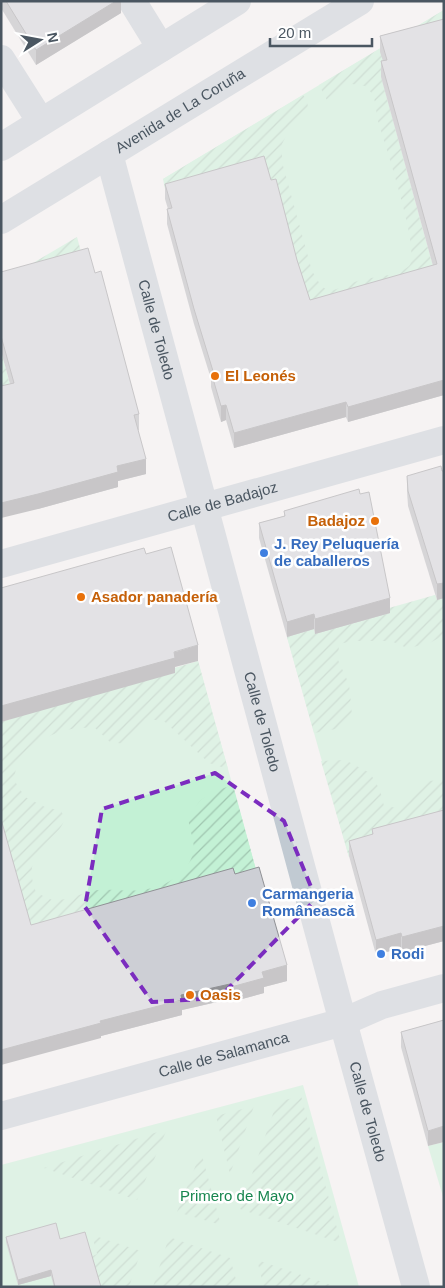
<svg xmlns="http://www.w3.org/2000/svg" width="445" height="1288" font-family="Helvetica,sans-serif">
<defs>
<pattern id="garden-furrows" width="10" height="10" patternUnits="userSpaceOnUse" patternTransform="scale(1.25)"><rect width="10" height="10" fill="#c3f1d5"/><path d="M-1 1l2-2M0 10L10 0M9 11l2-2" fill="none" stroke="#a0c6b0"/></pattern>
</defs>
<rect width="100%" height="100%" fill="#f5f3f3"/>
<!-- park -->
<g fill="#c3f1d5">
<polygon points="444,10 444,34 387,76 381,77 435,274 317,314 163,179"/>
<polygon points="435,595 437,600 444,598 444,825 349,857 287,637 314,629 315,634 390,613"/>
<polygon points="198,661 258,877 38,939 1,833 1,722 12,719 10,714 175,673"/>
<polygon points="303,1085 359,1287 1,1287 1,1165"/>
<polygon points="444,1142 444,1200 428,1146"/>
</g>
<!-- garden -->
<g fill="url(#garden-furrows)">
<path d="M 444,10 L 444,34 L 387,76 L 381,77 L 435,274 L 317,314 L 166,194 L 163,179 L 303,95 L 307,100 L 308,108 L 288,132 L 282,144 L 282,162 L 312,271 L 321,286 L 329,291 C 341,289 353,281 365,279 C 377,277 399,275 409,266 C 422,253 384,142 378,121 C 376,113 376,103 373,95 C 371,92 368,89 365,86 L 352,84 L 341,89 L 328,102 L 319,85 Z"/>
<polygon points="77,237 83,259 1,282"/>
<polygon points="1,333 3,358 12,392 1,402"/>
<polygon points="435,595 437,600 444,598 444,635 428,644 407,648 391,641 353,641 339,644 338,660 349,684 352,715 341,728 314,733 287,637 314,629 315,634 390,613 389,608"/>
<path d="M 198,661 L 228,769 L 209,763 L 165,722 L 146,718 L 125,744 L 110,742 L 95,728 C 71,726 51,732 32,747 C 28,750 23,753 20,757 C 17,764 15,772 14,780 L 25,797 L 45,807 L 61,811 L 65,818 C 62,827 58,831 52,837 C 34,855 26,867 36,892 C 41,895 48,899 53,900 C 66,902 85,891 98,890 C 116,889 134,893 152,888 C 173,884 198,864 193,841 C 192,833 188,827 189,819 C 190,815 192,812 194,809 C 205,793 216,791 233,785 L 258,877 L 27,947 L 1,833 L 1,722 L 12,719 L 10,714 L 175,673 L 174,668 Z"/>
<polygon points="345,760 370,773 380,790 384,806 398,808 427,781 444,780 444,825 349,857 321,761"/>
<polygon points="301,1096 341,1243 240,1209 277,1102"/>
<polygon points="254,1106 230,1174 216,1116"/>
<polygon points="167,1129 137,1200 44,1168"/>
<polygon points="201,1152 221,1225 177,1212"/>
<polygon points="92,1235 141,1251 129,1287 99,1287 91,1257 97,1254"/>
<polygon points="169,1237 230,1258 238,1287 153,1287"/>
<polygon points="257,1260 337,1287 264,1287"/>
</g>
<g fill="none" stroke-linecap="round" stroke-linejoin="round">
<!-- minor -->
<g stroke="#c1cad2" stroke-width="28">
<polyline points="132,1 161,48"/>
<polyline points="1,59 41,122"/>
<polyline points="1,147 237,1"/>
<path id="s1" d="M 109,154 L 343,1022 L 416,1287"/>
<path id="s2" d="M 1,220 L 360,1"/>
<path id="s3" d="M 1,564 L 444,440"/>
<path id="s4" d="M 1,1116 L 343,1022 L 382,1005 L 444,988"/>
</g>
</g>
<!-- wall -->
<g fill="#b0b2b7">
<polygon points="1,1 121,1 121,13 36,65 1,8"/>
<polygon points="444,19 444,395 348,422 346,417 234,448 226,420 221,422 211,387 211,379 194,324 167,224 167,209 168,209 165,199 165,184 271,180 310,300 433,266 381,77 381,61 383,61 380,52 380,36"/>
<polygon points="1,272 139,414 139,430 138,430 146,474 118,481 118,487 38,509 10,384 1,351"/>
<polygon points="444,471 444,598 437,600 408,506 407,491 407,476"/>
<polygon points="284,511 390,613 315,634 314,629 287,637 259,538 259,523 284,516"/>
<polygon points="444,810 444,941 402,952 401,948 376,955 349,856 349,841 372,835 372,829"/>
<polygon points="235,874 287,981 264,987 264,993 231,1002 230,999 182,1010 182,1015 101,1036 101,1038 31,925"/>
<polygon points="444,1020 428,1146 401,1047 401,1032"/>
<polygon points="6,1237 60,1239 101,1287 54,1287 51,1276 18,1285 6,1242"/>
</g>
<!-- shaded-wall -->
<g fill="#909195">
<polygon points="116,1 121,1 121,13 36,65 36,50"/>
<polygon points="444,380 444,395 348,422 348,407"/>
<polygon points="346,402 346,417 234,448 234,433"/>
<polygon points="226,405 226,420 221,422 221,406"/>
<polygon points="146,459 146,474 118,481 118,487 38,509 1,518 1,503 117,466"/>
<polygon points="444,583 444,598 437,600 437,584"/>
<polygon points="390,598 390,613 315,634 315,619"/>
<polygon points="314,614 314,629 287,637 287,622"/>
<polygon points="198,645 198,661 175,667 175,673 1,722 1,706"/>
<polygon points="444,926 444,941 402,952 402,937"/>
<polygon points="401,933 401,948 376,955 376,940"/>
<polygon points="287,965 287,981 264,987 264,993 231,1002 231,987 262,972"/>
<polygon points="230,984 230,999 182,1010 182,1015 101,1036 101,1038 1,1065 1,1050 100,1021 181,995"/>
<polygon points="444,1126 444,1142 428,1146 428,1131"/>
<polygon points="51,1270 51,1276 18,1285 18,1280"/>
</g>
<!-- building -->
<g fill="#cdcfd5" stroke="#909195">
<polygon points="6,1 116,1 36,50"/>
<polygon points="444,19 444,380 348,407 346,402 234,433 226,405 221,406 211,372 213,371 194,309 167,209 172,208 165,184 264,156 271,180 276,179 297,260 310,300 437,264 381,61 387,60 380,36"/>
<polygon points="88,248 95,273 101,271 139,414 134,415 146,459 117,466 118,472 38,494 1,503 1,386 14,383 1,336 1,272"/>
<polygon points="441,466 442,471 444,471 444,583 437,584 408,491 407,476"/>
<polygon points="359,489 360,494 369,492 390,598 315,619 314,614 287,622 259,523 285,516 284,511"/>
<polygon points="171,547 198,645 174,652 175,658 1,706 1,588 144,548 146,554"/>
<polygon points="444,810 444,926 402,937 401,933 376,940 349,841 373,834 372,829"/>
<polygon points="1,819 31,925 233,868 235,874 259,867 287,965 262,972 264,978 231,987 230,984 181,995 182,1000 100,1021 101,1023 1,1050"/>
<polygon points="444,1020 444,1126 428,1131 401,1032"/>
<polygon points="56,1223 60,1239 85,1232 101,1287 55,1287 51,1270 18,1280 6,1237"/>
</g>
<!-- marked area -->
<path d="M0 0H445V1288H0ZM 215,773 L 284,821 L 316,899 L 219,998 L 152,1002 L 85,907 L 102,809 Z" fill="#f5f3f3" fill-opacity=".55" fill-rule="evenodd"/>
<path fill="none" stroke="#7b2cbf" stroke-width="4" stroke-dasharray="10 6" stroke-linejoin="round" d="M 215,773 L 284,821 L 316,899 L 219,998 L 152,1002 L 85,907 L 102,809 Z"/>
<!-- markers -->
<g fill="#e8710a" stroke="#fff" stroke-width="2">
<circle cx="215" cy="376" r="5"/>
<circle cx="375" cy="521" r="5"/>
<circle cx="81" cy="597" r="5"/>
<circle cx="190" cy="995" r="5"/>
</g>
<g fill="#3f7fe0" stroke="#fff" stroke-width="2">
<circle cx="264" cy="553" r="5"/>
<circle cx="252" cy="903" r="5"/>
<circle cx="381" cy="954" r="5"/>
</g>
<g text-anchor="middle" stroke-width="5" stroke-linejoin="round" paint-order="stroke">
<!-- street labels -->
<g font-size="15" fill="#4a5661" stroke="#fff">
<text dy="5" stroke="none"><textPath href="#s2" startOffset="210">Avenida de La Coruña</textPath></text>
<text dy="5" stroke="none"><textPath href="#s1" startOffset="182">Calle de Toledo</textPath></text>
<text dy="5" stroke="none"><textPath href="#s3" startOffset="230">Calle de Badajoz</textPath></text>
<text dy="5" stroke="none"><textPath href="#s1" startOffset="588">Calle de Toledo</textPath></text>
<text dy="5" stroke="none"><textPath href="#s4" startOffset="231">Calle de Salamanca</textPath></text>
<text dy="5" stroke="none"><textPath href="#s1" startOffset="992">Calle de Toledo</textPath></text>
</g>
<!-- food labels -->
<g font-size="15" font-weight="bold" fill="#c56008" stroke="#fff" text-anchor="start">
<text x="225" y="381">El Leonés</text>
<text x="365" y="526" text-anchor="end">Badajoz</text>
<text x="91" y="602">Asador panadería</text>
<text x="200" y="1000">Oasis</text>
</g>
<!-- shop labels -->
<g font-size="15" font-weight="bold" fill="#366cbe" stroke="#fff" text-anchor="start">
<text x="274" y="549">J. Rey Peluquería<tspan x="274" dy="17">de caballeros</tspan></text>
<text x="262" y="899">Carmangeria<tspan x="262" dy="17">Românească</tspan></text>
<text x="391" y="959">Rodi</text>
</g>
<!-- park labels -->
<g font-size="15" fill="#17864f" stroke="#fff">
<text x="237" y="1201">Primero de Mayo</text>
</g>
</g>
<!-- border -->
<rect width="445" height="1288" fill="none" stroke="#4a5661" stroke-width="5"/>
<!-- north arrow -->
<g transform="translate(40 40) rotate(79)" stroke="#ffffff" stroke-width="4" paint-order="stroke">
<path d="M0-4L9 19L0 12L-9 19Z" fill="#4a5661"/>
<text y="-8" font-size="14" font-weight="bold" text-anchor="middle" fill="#4a5661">N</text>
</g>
<!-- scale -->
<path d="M270 38v8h102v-8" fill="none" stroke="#4a5661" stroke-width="2.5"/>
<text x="278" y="38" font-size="15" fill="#4a5661" stroke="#ffffff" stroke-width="4" paint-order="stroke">20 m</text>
</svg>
